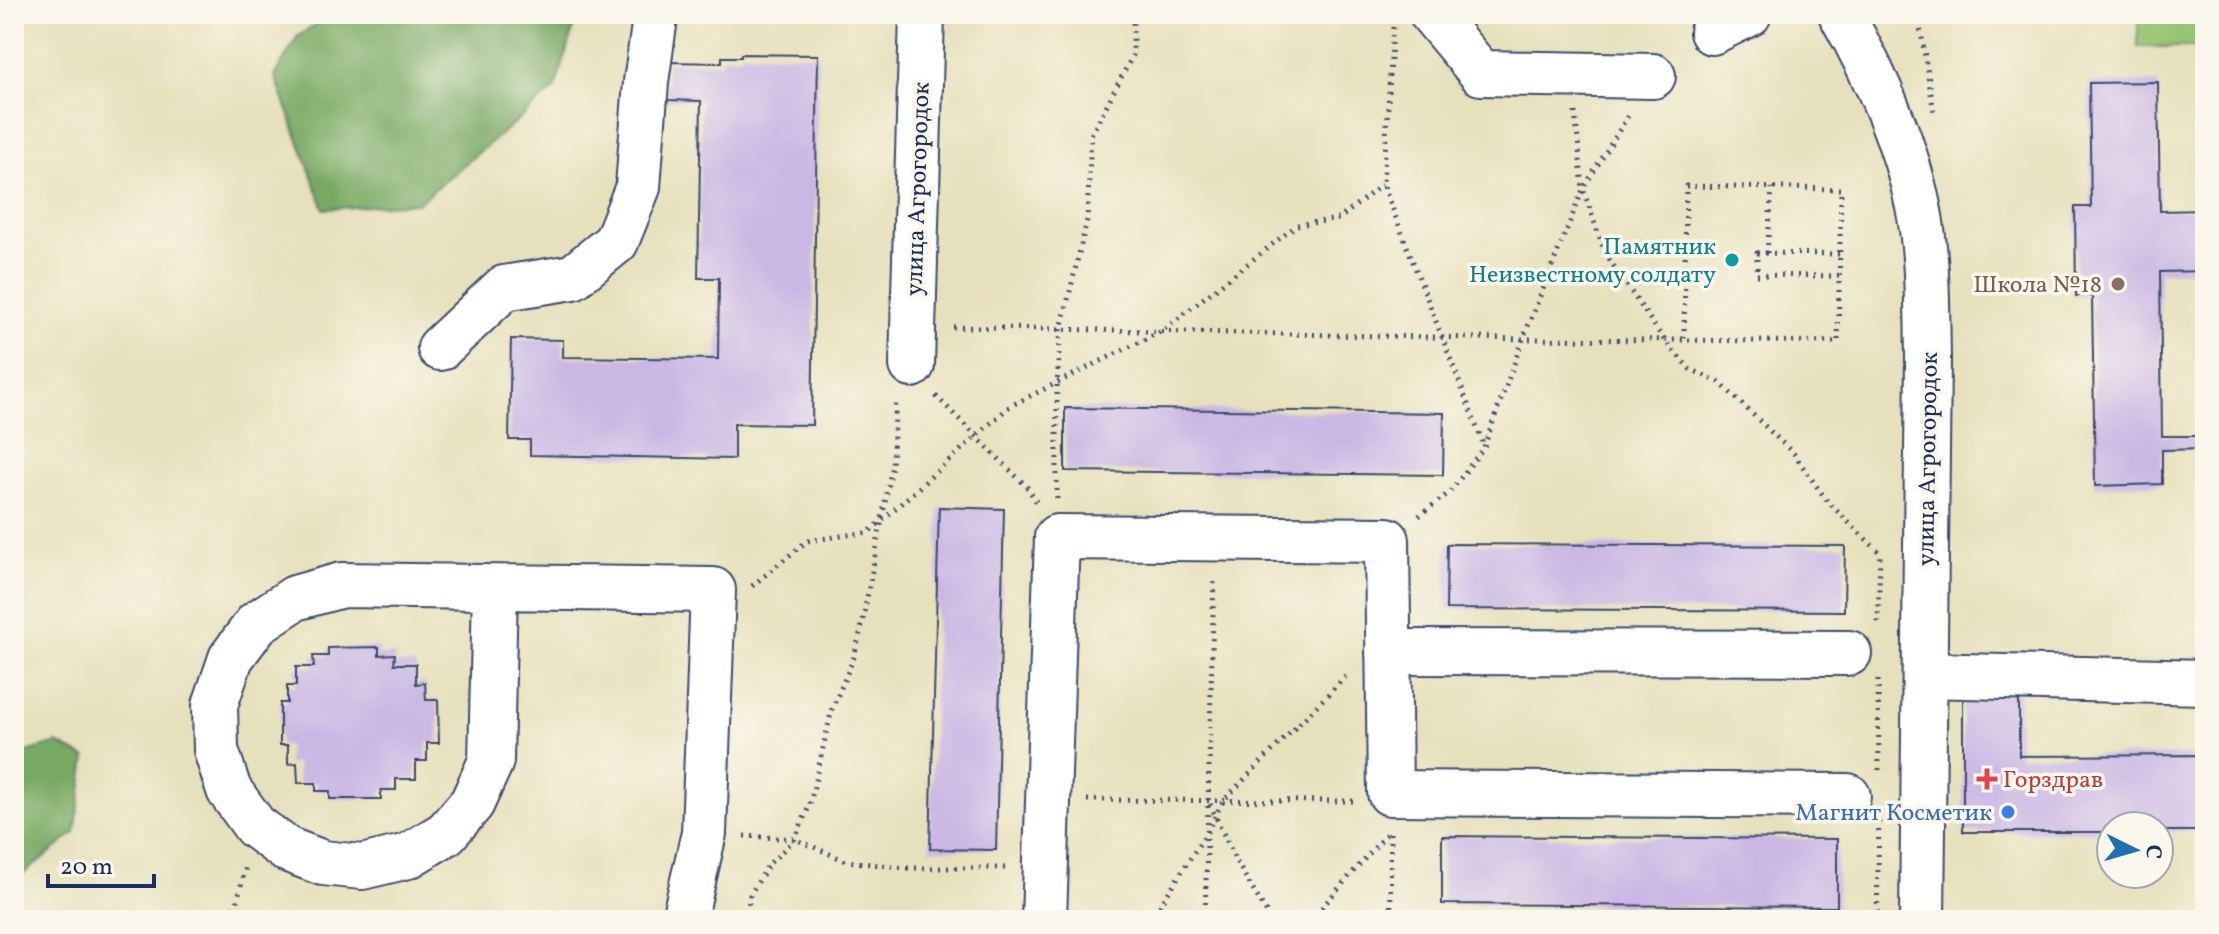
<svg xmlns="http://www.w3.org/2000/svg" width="2219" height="934" font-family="Vollkorn,serif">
<rect width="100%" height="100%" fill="#fbf7ec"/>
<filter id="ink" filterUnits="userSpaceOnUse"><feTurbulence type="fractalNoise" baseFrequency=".0125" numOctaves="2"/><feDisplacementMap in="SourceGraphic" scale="16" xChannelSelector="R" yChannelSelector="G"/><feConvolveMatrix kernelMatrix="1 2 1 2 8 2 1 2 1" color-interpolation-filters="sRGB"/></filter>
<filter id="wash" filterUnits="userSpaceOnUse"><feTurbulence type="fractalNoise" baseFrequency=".006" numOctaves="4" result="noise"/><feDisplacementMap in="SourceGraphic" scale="32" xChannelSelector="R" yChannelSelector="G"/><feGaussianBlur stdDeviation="1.8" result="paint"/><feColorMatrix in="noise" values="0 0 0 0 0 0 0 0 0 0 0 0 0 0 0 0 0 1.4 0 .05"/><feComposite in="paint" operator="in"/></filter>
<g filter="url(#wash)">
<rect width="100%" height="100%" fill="#e7e0bc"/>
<!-- green -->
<rect fill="#96c371" stroke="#587968" stroke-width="2" x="2138" y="14" width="67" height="33"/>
<!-- forest -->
<g fill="#78a963" stroke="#4a6c60" stroke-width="2">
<polygon points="331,14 588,14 574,26 555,89 418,203 324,209 275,76 297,37"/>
<polygon points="57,743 86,758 75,833 14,881 14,753 17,755"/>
</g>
<g id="blocks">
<!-- building -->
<g fill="#cab7e4">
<polygon points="741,54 818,55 812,425 734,424 734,459 530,455 530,440 509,440 511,339 563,340 563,357 718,359 719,278 698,278 701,101 667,100 667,62 722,63 722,57 741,57"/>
<polygon points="2158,82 2160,211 2205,210 2205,271 2160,272 2162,436 2205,436 2205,449 2162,450 2162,484 2095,486 2092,296 2076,296 2075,207 2091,207 2089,83"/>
<polygon points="1065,408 1444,413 1443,475 1065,471"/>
<polygon points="939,507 1004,509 996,850 930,849"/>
<polygon points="1447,544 1845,546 1844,611 1446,609"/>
<polygon points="379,647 379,655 395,654 394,664 416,664 416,684 425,683 426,700 438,700 439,743 427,743 427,761 416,761 416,779 396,779 396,790 381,790 381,799 330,799 330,791 316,791 316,783 298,783 297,763 288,764 288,745 280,745 280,703 287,703 287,686 296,686 296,667 314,667 313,656 328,656 328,648"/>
<polygon points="1963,691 2019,691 2019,756 2205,755 2205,831 2159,831 2159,826 2111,826 2111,832 1963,832"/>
<polygon points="1442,836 1837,839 1837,907 1442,904"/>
</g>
</g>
</g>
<g filter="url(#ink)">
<use href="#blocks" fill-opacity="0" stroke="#3a4a6c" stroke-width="2"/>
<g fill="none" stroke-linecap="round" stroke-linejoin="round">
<!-- minor casing -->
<g stroke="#3a4a6c" stroke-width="48">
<g id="minor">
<polyline points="1432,14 1481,73 1653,76"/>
<path d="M 1841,14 C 1875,74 1904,138 1918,206 C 1928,253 1927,310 1928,358 L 1922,920"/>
<polyline points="1712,32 1749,14"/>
<polyline points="440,348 504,288 573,277 616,242 638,187 646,82 655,18 657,14"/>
<polyline points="912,365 922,14"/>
<polyline points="495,589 491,761 472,803 446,833 408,856 362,867 323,863 286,849 255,826 229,790 216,750 215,705 231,658 257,623 295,598 342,585 713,590 704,833 684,920"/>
<polyline points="1388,652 1849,653"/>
<polyline points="1925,675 2205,682"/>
<polyline points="1044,920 1057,537 1387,540 1390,793 1848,796"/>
</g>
</g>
<!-- path -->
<g stroke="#3a4a6c" stroke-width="5" stroke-dasharray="2 6" stroke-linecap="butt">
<polyline points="1918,14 1934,112"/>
<polyline points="1393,27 1383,184 1484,446"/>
<polyline points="1575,112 1583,189 1605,253 1664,340 1690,369 1719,382 1794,454 1827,501 1880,553 1878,626"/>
<polygon points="1686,186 1841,189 1838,342 1684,340"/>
<polyline points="1767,253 1772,188"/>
<polyline points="1839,276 1757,275 1757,253 1840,254"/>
<polyline points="953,327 1523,339 1684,340"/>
<polyline points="936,396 1028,488 1038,505"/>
<polyline points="1057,499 1057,384 1061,329 1087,220 1091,135 1133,55 1133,14"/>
<polyline points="1419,516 1450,492 1484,447 1523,339 1583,189 1628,116"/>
<polyline points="752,586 807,541 869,532 1010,406 1162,331 1297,225 1339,219 1383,184"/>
<polyline points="1878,680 1879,770"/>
<polyline points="1087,800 1353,801"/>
<polyline points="1210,804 1236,861 1271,920"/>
<polyline points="1390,833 1391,920"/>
<polyline points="744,836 795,839 846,861 906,868 1009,868"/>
<polyline points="222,920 237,902 246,865"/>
<polyline points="746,920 750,895 769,864 795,839 810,804 832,709 854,657 861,629 892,466 896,401"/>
<polyline points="1151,920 1207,832 1223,801 1349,673"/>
<polyline points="1205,920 1214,577"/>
<polyline points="1311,920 1389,831"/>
<polyline points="1877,920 1879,820"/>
</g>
<!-- minor -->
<use href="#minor" stroke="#fff" stroke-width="44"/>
</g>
</g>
<!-- markers -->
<circle fill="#0f9aa8" stroke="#fbf7ec" stroke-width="3" cx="1732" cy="260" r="8"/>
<circle fill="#8d6e63" stroke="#fbf7ec" stroke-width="3" cx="2118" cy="284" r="8"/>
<path fill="#e0444e" stroke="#fbf7ec" stroke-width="3" d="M1983 767h8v8h8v8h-8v8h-8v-8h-8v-8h8z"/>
<circle fill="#3f7fe0" stroke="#fbf7ec" stroke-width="3" cx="2008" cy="812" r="8"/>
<g text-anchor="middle" stroke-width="7" stroke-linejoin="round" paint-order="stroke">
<!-- street labels -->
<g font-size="24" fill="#1b2f5e" stroke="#fbf7ec">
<text transform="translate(917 189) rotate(-88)" y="8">улица Агрогородок</text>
<text transform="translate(1927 459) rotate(-89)" y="8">улица Агрогородок</text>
</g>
<!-- culture labels -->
<g font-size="24" fill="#0d838f" stroke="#fbf7ec" text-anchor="end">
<text x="1716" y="254">Памятник<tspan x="1716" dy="28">Неизвестному солдату</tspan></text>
</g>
<!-- education labels -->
<g font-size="24" fill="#785e54" stroke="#fbf7ec" text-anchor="end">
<text x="2102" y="292">Школа №18</text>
</g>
<!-- health labels -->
<g font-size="24" fill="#be3a42" stroke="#fbf7ec" text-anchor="start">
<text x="2003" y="787">Горздрав</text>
</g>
<!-- shop labels -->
<g font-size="24" fill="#366cbe" stroke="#fbf7ec" text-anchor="end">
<text x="1992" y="820">Магнит Косметик</text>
</g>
</g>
<!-- margin -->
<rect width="2219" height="934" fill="none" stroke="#fbf7ec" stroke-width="48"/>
<!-- north arrow -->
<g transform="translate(2135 850) rotate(95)"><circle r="38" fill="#fbf7ec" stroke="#a1a7b3" stroke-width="2"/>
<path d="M0-6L14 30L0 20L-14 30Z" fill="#1f6fb2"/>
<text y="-12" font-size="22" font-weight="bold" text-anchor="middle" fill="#1b2f5e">С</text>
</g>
<!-- scale -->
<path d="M48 874v12h106v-12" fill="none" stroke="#1b2f5e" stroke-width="4"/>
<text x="60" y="874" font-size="24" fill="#1b2f5e" stroke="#fbf7ec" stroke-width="6" paint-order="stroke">20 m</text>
</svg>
